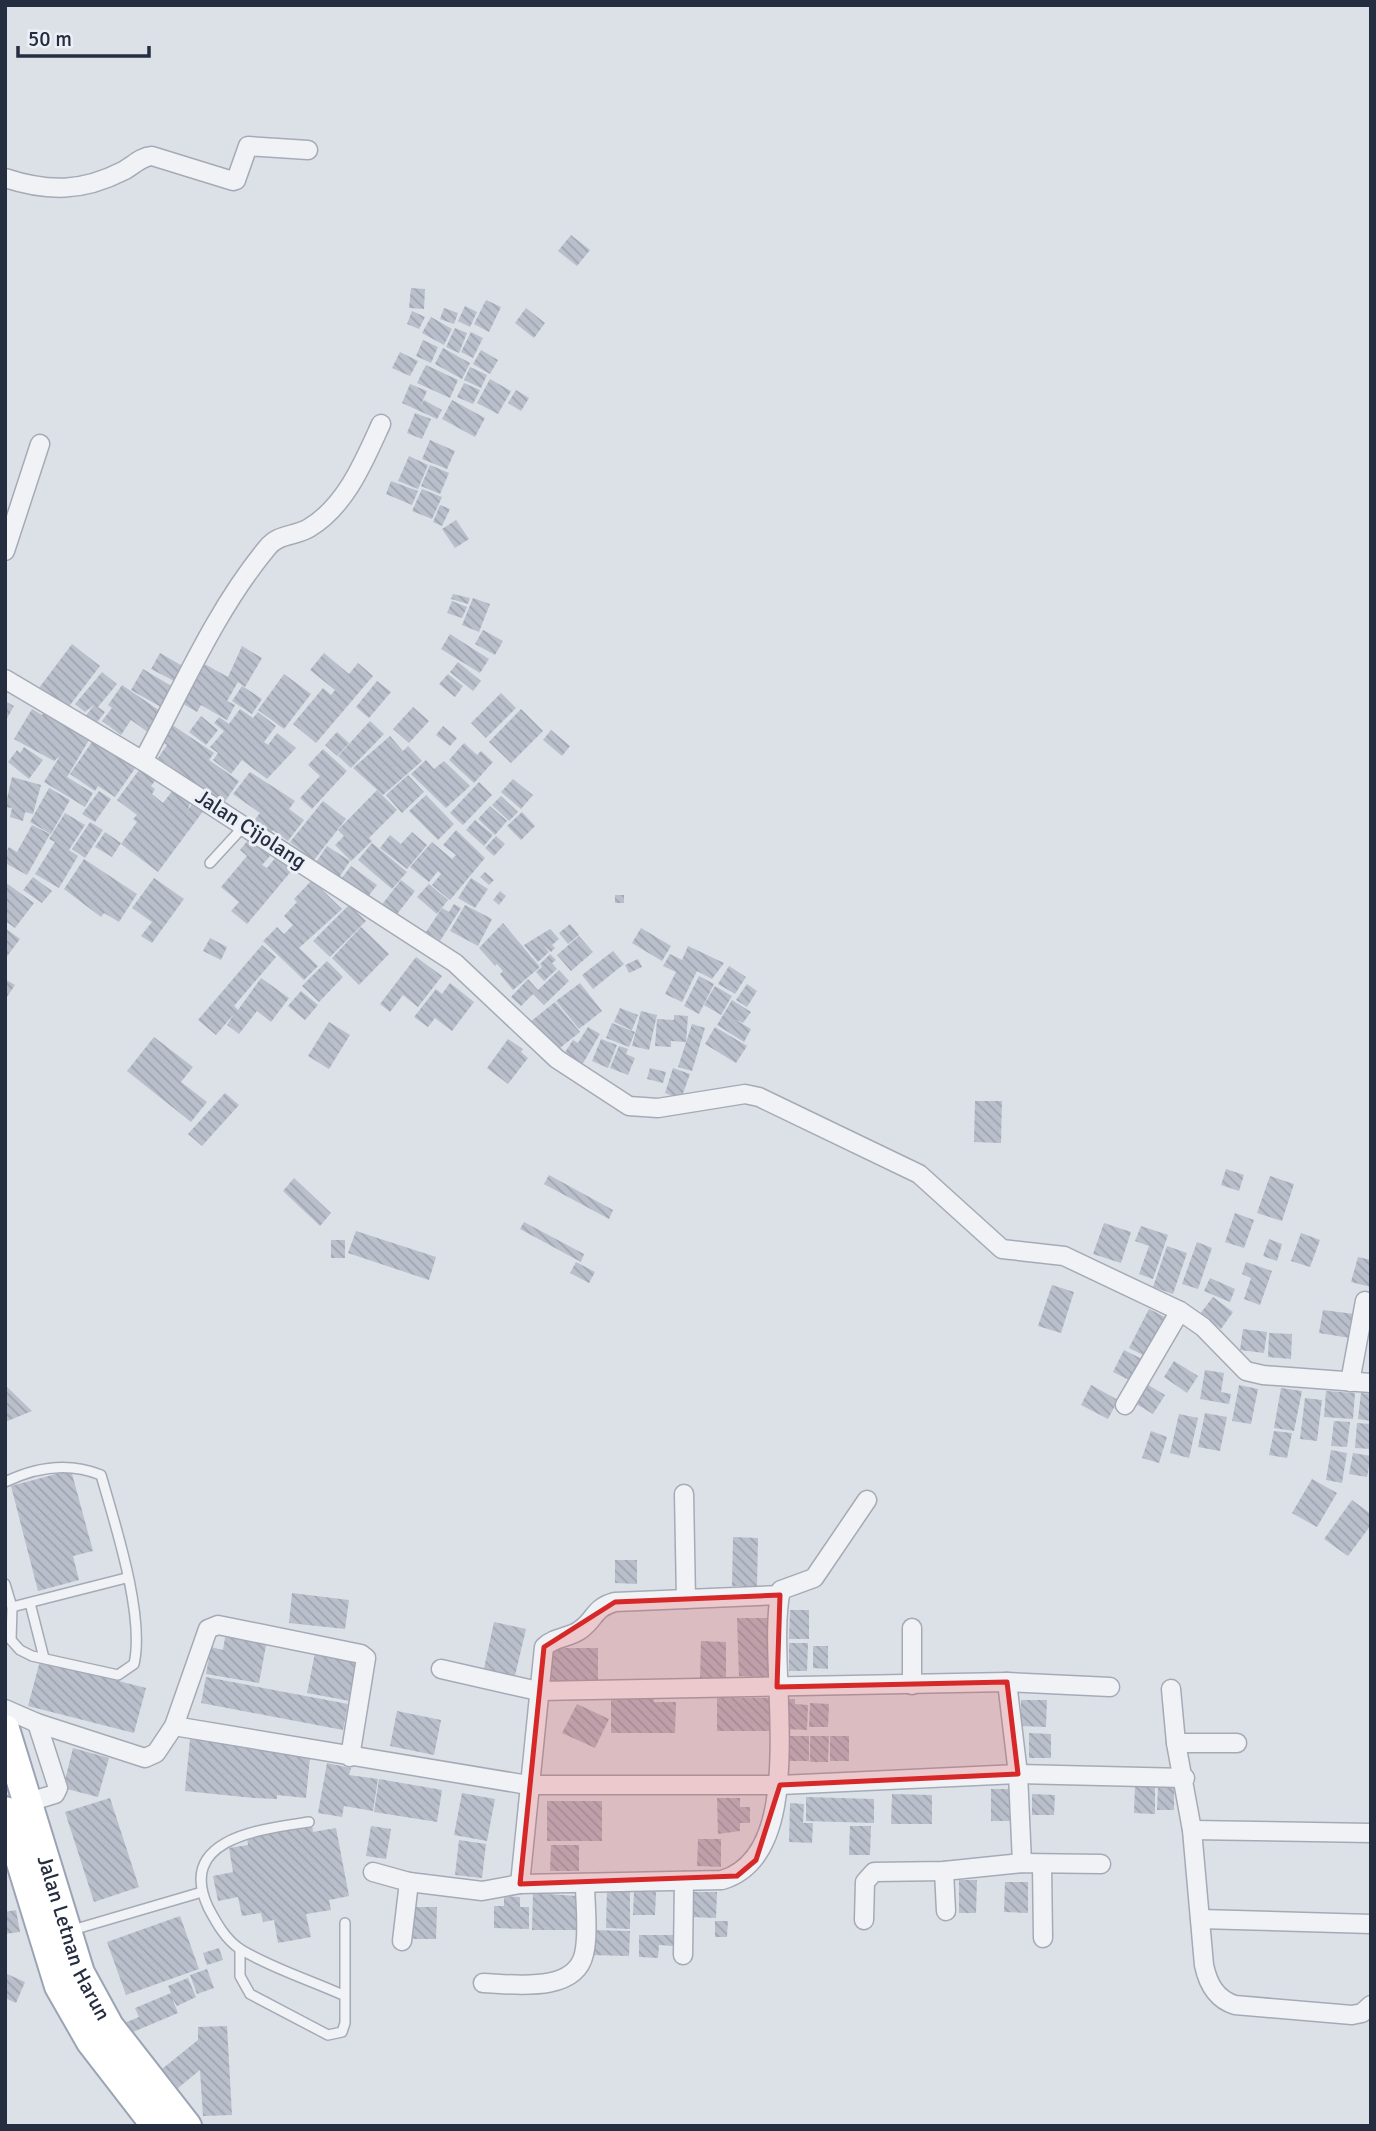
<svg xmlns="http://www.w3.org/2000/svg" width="1376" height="2131" font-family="Signika,sans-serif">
<defs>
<pattern id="building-back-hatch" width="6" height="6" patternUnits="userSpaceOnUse" patternTransform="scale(1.75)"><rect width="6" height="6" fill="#b9bfcb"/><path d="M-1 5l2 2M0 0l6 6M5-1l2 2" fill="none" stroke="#9fa4af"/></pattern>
</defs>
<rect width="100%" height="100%" fill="#dce1e8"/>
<!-- building -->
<g fill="url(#building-back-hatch)">
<polygon points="571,235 590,250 577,266 558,251"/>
<polygon points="411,288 425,289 424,309 409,308"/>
<polygon points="486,300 501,307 489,332 474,324"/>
<polygon points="465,306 477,312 470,327 458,321"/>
<polygon points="444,308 458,313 454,324 440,319"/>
<polygon points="526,308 545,323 534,338 515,323"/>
<polygon points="412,311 425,317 419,329 407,324"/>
<polygon points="431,317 452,329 444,345 422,333"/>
<polygon points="455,328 467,333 459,353 446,347"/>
<polygon points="471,332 483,338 473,358 461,352"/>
<polygon points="423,340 438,347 431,363 416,356"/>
<polygon points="443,348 470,363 462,379 435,364"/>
<polygon points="481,350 498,360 490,374 473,364"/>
<polygon points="400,352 418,361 410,376 392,368"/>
<polygon points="426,365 458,380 450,398 417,383"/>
<polygon points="470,367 487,375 481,388 464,380"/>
<polygon points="490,379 511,391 498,414 477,403"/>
<polygon points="464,383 480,390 473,404 457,397"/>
<polygon points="410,384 427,391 420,407 424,400 442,410 437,419 402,403"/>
<polygon points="516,390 529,398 521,411 508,403"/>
<polygon points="452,400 485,418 475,437 442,419"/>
<polygon points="415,413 431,419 422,439 407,433"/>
<polygon points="430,440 455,451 447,469 422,459"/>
<polygon points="409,456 428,465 418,489 398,481"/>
<polygon points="430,465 449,473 440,494 421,486"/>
<polygon points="391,481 418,491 412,505 386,494"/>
<polygon points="422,489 442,497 432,519 412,511"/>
<polygon points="440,505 450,509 442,526 433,522"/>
<polygon points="456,520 469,539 455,548 442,529"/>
<polygon points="453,594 470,598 468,604 451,599"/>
<polygon points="473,598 490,604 479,632 462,625"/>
<polygon points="452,601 467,607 462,618 447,613"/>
<polygon points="483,630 503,641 495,655 475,644"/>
<polygon points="450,634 489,659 480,673 441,649"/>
<polygon points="72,644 100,666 67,709 39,688"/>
<polygon points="242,646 262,658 245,687 238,682 227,701 235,705 227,720 201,705 197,712 180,702 201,662 228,677"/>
<polygon points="160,653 186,668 178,683 151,669"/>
<polygon points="324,653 349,674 358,663 373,676 316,743 293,724 323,688 331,695 335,690 310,670"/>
<polygon points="458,662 481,681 473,691 450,672"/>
<polygon points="143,669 178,690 166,710 131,690"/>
<polygon points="102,672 117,684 98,707 105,712 94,726 84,718 95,704 85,712 75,704"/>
<polygon points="284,674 311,694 284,729 258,710"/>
<polygon points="448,674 463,686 455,697 439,684"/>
<polygon points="377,681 391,692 369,718 356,707"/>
<polygon points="122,685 163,713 149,733 131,720 121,735 102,721 112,708 108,705"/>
<polygon points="242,686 262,699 252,714 232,701"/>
<polygon points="501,693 516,708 486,738 471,723"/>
<polygon points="5,701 14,706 5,722"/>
<polygon points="413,707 429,721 409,743 393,729"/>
<polygon points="32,709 42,715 44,713 89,740 67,777 93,793 85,807 44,782 60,756 54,761 14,739"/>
<polygon points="240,709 253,718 258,712 276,726 264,742 268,745 277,733 296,748 267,779 242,760 231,774 213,760 218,753 210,747 224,731 214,723 219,717 229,724"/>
<polygon points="521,709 543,731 511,763 489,742"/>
<polygon points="201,716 218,730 206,745 189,732"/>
<polygon points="370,721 384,734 351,768 338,756"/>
<polygon points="168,722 214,753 209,760 239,781 224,803 158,758 167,745 157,738"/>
<polygon points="443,726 457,738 450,746 436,735"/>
<polygon points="551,730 570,746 562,756 543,740"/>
<polygon points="337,732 349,743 337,756 325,745"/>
<polygon points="390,736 403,751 408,746 422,761 383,795 353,768"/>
<polygon points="94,739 136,767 115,797 98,786 95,791 70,774"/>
<polygon points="464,743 477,755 481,751 493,762 474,783 449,760"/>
<polygon points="24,747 43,760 29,779 8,762 17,750 20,753"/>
<polygon points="323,749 347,771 312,809 300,798 320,776 308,765"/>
<polygon points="426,760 434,769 444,761 470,786 446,808 411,774"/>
<polygon points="142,766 157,778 151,786 155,789 152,794 163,803 173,790 190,803 188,810 193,803 204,810 158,872 121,844 137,822 133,819 137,815 117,800"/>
<polygon points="250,772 295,801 289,809 304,820 288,841 273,830 269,835 252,823 260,813 233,794"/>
<polygon points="408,775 424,792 402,813 386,795"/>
<polygon points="12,777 41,785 33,814 25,812 23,821 10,817 12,808 5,807"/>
<polygon points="513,779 533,795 521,809 501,792"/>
<polygon points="479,782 492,795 463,825 450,813"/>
<polygon points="49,788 70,800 51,834 30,822"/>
<polygon points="377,790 397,810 369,838 372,841 351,861 335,845 344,836 338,830"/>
<polygon points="99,791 111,799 95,822 82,814"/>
<polygon points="426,795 454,824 438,840 409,811"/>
<polygon points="501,796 518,812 509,821 492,805"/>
<polygon points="323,801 346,819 314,860 290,842"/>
<polygon points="490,806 507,821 495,835 478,819"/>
<polygon points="522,812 535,826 521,840 507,826"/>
<polygon points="65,813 85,825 69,850 78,856 59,888 35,874 55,842 49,839"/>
<polygon points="475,820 493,835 484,846 466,830"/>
<polygon points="90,822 103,830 85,858 72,849"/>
<polygon points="32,825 50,834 27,875 5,863 5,854 9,847 17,852"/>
<polygon points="456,830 485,858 450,900 432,885 441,874 438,871 429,882 410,867 432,842 452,859 456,855 443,845"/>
<polygon points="105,832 121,843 112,857 95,847"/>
<polygon points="412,832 427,845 407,869 380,848 390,835 401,844"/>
<polygon points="496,836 505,844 494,856 485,848"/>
<polygon points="249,839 270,856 262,865 267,868 277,856 293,869 247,924 231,911 239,902 221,887 247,856 240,850"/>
<polygon points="372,843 407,872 392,889 358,860"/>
<polygon points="327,846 350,861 338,879 315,864"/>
<polygon points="84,859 137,894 119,922 104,913 101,917 64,889"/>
<polygon points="351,866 377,885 367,898 341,879"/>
<polygon points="485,872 494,880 489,885 480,877"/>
<polygon points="33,877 52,891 42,903 23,890"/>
<polygon points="154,878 184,899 152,943 141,936 152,922 132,908"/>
<polygon points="471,878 488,889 475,908 458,898"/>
<polygon points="312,880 342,909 299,948 318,966 304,980 263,941 277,927 284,934 293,925 284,916 297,902 294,899"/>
<polygon points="401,880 415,891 394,918 380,907"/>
<polygon points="5,882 34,903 15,928 5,921"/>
<polygon points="429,884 448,900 437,914 417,897"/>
<polygon points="500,891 506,896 499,905 493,900"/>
<rect x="615" y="895" width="9" height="8"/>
<polygon points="454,904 461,908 440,941 426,932 442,908 449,912"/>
<polygon points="349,905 366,921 330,957 313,941"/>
<polygon points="465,905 492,919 478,946 450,931"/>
<polygon points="503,923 540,967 513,990 500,974 503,971 497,964 495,966 479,948"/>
<polygon points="570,924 579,935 568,944 559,933"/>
<polygon points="361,927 389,954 359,985 332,958"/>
<polygon points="5,928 20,939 5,959"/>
<polygon points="641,928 671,946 662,961 632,943"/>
<polygon points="550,929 559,939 552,945 555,948 551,952 544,946 549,952 538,962 524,945"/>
<polygon points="579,936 593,952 571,971 557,955"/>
<polygon points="210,938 227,947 221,960 203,951"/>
<polygon points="262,945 276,957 234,1006 238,1010 261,978 289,998 271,1022 257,1011 239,1034 227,1025 234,1014 216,1035 198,1020"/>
<polygon points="688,946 724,963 712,979 697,971 682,1002 665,994 676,972 663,966 670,954 682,960"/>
<polygon points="613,951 624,964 593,989 582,975"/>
<polygon points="550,954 556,960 552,963 557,969 544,981 536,972 542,967 540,964"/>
<polygon points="416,957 442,976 418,1007 403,995 390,1012 380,1004"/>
<polygon points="638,959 642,967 629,973 625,965"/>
<polygon points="327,961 343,977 319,1002 302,986"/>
<polygon points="729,966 746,977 735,994 718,984"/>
<polygon points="559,970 569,981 544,1005 533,994 521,1006 511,997 528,979 538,990"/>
<polygon points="699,976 714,984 699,1014 684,1006"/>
<polygon points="5,979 15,985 5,1000"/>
<polygon points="450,983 474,1002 452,1031 435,1018 428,1027 414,1017 436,989 442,994"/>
<polygon points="580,983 602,1011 579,1029 556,1001"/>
<polygon points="747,984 757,991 747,1007 736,1000"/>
<polygon points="715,986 732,996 721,1015 704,1005"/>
<polygon points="301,991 318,1005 305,1020 288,1006"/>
<polygon points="732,1000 751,1012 743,1023 734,1019 751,1029 744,1042 717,1025"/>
<polygon points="555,1002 580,1032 555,1052 530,1022"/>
<polygon points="620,1008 638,1015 632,1030 614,1022"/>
<polygon points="641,1011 657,1015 649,1050 632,1046"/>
<polygon points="674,1015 688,1016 686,1042 671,1041 671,1047 655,1046 657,1019 674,1020"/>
<polygon points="329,1022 350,1035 329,1069 308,1056"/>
<polygon points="612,1023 635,1032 629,1047 606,1038"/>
<polygon points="692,1024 705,1028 692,1071 678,1067"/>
<polygon points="588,1027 600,1034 582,1065 564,1054 573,1040 578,1043"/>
<polygon points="715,1027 747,1046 736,1063 705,1044"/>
<polygon points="154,1037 193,1067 181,1082 207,1102 191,1122 127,1071"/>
<polygon points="508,1039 523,1049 521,1052 528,1058 508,1084 487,1068"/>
<polygon points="601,1039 617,1045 608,1068 592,1061"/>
<polygon points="619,1046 628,1049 626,1054 635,1058 628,1075 610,1068"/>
<polygon points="650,1068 666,1072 663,1083 647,1079"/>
<polygon points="673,1068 690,1074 681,1099 665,1093"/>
<polygon points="225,1093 239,1105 202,1146 188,1134"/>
<polygon points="975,1101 1002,1101 1001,1143 974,1142"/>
<polygon points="1226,1169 1244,1175 1239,1191 1221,1185"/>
<polygon points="549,1175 613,1210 609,1219 544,1184"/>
<polygon points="1270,1176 1294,1184 1282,1221 1257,1213"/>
<polygon points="294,1178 331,1213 320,1226 283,1191"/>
<polygon points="1235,1213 1254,1220 1244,1248 1225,1242"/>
<polygon points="524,1222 584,1254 581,1262 520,1229"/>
<polygon points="1104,1223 1131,1232 1121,1263 1093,1254"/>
<polygon points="1141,1226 1168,1235 1153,1279 1139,1274 1149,1246 1135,1241"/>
<polygon points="356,1231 436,1257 429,1280 348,1253"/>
<polygon points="1301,1233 1320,1240 1310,1267 1291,1261"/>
<polygon points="1269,1239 1282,1244 1277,1261 1263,1256"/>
<rect x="331" y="1240" width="14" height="18"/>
<polygon points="1197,1242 1212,1248 1198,1289 1182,1284"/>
<polygon points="1167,1246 1187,1253 1173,1294 1153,1287"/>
<polygon points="1358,1257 1371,1260 1371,1287 1351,1282"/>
<polygon points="576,1262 595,1272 589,1283 570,1273"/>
<polygon points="1246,1262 1272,1271 1260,1305 1244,1299 1251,1278 1242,1274"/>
<polygon points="1210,1278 1235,1289 1230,1302 1204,1291"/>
<polygon points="1052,1285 1074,1292 1061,1333 1038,1326"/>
<polygon points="1213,1297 1233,1312 1221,1329 1200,1314"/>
<polygon points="1149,1309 1169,1319 1149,1358 1129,1348"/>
<polygon points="1323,1310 1354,1314 1350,1338 1319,1333"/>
<polygon points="1243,1329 1267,1332 1264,1353 1240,1350"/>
<polygon points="1269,1333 1292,1334 1291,1359 1268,1357"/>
<polygon points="1124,1350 1146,1361 1135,1383 1113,1372"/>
<polygon points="1174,1361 1198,1376 1187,1393 1164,1377"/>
<polygon points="1205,1370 1224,1373 1221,1392 1231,1394 1229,1404 1200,1399"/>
<polygon points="1145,1383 1165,1395 1153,1414 1133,1402"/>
<polygon points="5,1385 32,1411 5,1422"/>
<polygon points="1091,1385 1118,1400 1108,1419 1081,1405"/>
<polygon points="1239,1385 1258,1389 1251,1424 1232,1421"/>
<polygon points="1281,1388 1302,1391 1294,1431 1274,1428"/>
<polygon points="1326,1391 1355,1393 1353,1419 1324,1417"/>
<polygon points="1361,1393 1371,1394 1371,1421 1358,1419"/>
<polygon points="1305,1398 1322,1400 1317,1441 1300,1439"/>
<polygon points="1205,1413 1227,1417 1220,1451 1198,1447"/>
<polygon points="1179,1414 1198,1418 1189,1458 1170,1453"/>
<polygon points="1334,1421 1350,1422 1347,1447 1331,1446"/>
<polygon points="1357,1423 1371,1424 1371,1449 1355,1448"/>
<polygon points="1151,1431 1167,1437 1159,1463 1142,1458"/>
<polygon points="1274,1431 1292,1433 1287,1458 1269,1455"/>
<polygon points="1331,1450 1347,1453 1342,1483 1326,1480"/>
<polygon points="1353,1453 1371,1456 1367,1477 1349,1474"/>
<polygon points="71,1470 93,1551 73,1556 79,1580 38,1591 11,1486"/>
<polygon points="1312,1479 1337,1493 1317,1527 1292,1513"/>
<polygon points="1352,1500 1371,1514 1371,1525 1348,1556 1324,1539"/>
<polygon points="733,1537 758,1538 757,1586 732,1586"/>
<polygon points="615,1560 637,1560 637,1584 615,1583"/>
<polygon points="292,1593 349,1600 345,1629 289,1623"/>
<polygon points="790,1610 809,1610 809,1639 789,1639"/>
<polygon points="737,1618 772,1618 771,1677 739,1676"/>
<polygon points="494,1622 526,1629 514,1680 483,1673"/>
<polygon points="226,1632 267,1640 259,1683 206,1674 211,1647 223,1650"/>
<polygon points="701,1641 726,1642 726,1680 700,1679"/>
<polygon points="789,1643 808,1643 807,1671 789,1671"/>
<polygon points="813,1646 828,1646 828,1669 813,1668"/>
<rect x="549" y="1648" width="49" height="36"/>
<polygon points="315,1653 357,1661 350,1701 307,1693"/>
<polygon points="40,1661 146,1688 134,1733 28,1706"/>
<polygon points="206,1677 348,1704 343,1730 201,1703"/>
<polygon points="611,1696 654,1696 654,1702 676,1702 675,1733 611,1733"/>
<rect x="717" y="1698" width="53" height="33"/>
<polygon points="783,1699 795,1699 795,1704 808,1705 807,1730 783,1729"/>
<polygon points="1021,1700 1047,1700 1046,1727 1021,1726"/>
<polygon points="810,1703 829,1704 828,1727 809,1727"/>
<polygon points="577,1704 609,1719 595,1748 562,1733"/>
<polygon points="397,1711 441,1720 434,1755 390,1746"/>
<polygon points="1029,1733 1051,1734 1051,1758 1029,1758"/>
<polygon points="784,1736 809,1736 809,1761 783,1761"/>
<polygon points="810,1736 829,1736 828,1762 810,1762"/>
<rect x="830" y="1736" width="19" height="25"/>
<polygon points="190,1739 282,1748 281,1754 310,1757 306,1798 277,1795 277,1799 254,1798 185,1791"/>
<polygon points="73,1748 109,1758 98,1797 63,1788"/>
<polygon points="327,1763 351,1768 349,1775 378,1779 373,1811 344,1806 342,1817 318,1813"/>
<polygon points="379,1779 442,1790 437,1822 374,1812"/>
<polygon points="1135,1784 1155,1785 1155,1814 1134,1813"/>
<polygon points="1158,1787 1174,1788 1174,1810 1157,1810"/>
<polygon points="991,1789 1013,1789 1012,1821 991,1821"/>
<polygon points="462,1793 495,1799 487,1841 454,1835"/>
<polygon points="892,1794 932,1795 932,1824 891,1824"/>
<polygon points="1032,1794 1055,1795 1054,1815 1032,1815"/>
<polygon points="806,1797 874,1799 874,1823 806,1821"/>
<polygon points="110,1798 139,1887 94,1902 65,1812"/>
<polygon points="717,1798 740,1798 740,1807 750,1807 750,1823 740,1823 740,1831 718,1834"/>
<rect x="547" y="1801" width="55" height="40"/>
<polygon points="790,1803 804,1804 803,1823 813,1823 812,1843 789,1842"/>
<polygon points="312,1824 313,1832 336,1828 349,1896 329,1900 331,1910 306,1914 311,1937 278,1943 274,1920 263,1922 261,1913 242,1916 238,1897 218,1901 213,1876 233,1872 229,1848 248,1845 247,1836"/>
<polygon points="371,1826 391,1829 386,1859 366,1856"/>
<polygon points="850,1826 871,1826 870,1855 849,1855"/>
<polygon points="698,1839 721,1839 721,1867 697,1866"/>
<polygon points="459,1840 486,1844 482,1878 455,1875"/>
<polygon points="551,1845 579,1845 579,1871 550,1871"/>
<polygon points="959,1880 977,1880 976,1913 959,1913"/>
<polygon points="1005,1882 1028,1882 1028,1913 1004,1912"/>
<polygon points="607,1890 630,1890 630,1929 606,1928"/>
<polygon points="634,1891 656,1892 655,1915 633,1915"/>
<polygon points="692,1892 717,1892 716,1918 691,1917"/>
<polygon points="533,1893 577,1896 577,1930 532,1930"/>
<polygon points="504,1896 520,1897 520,1907 529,1907 529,1929 494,1928 494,1906 504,1906"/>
<polygon points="414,1907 437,1907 436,1939 413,1939"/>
<polygon points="16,1910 20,1932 5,1934 5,1912"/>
<polygon points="180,1916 199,1969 126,1995 107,1942"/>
<polygon points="715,1921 728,1921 727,1937 715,1937"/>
<polygon points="591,1930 630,1931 629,1956 591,1955"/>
<polygon points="639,1935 673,1935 673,1946 659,1945 658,1958 639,1957"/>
<polygon points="219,1948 223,1960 207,1965 203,1953"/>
<polygon points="207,1969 214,1988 197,1994 190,1975"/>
<polygon points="5,1973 25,1982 16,2003 5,1998"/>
<polygon points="188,1978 196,1997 177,2006 172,1998 178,2013 126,2035 122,2024 139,2017 135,2008 171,1993 168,1986"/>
<polygon points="227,2026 232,2115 203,2116 200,2070 178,2088 162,2069 198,2040 198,2027"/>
</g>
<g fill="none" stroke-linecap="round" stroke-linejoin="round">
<!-- service casing -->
<g stroke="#a5abb6" stroke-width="12">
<g id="service">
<polyline points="210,863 244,826"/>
<path d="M 5,1482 C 36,1467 69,1462 101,1475 C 115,1524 145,1616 134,1664 L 118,1675 L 32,1656 L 20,1650 L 11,1640 L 12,1607 L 5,1584"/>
<polyline points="30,1603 44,1658"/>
<polyline points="12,1607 126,1578"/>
<path d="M 309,1822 C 264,1829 176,1837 208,1907 C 216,1922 225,1939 240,1949 C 271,1968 310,1980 343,1995"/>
<polyline points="69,1931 202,1892"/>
<polyline points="240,1949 240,1976 250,1994 328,2035 342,2032 345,2023 345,1923"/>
</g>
</g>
<!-- minor casing -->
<g stroke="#a5abb6" stroke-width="21">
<g id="minor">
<path d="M 5,178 C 48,192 82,192 123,171 C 133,166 140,157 152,156 L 233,181 L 236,180 L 248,146 L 308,150"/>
<polyline points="5,551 40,444"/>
<polyline points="5,679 143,761 455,963 557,1059 629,1106 658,1108 745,1094 759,1097 919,1174 1002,1249 1064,1256 1180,1311 1203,1327 1246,1371 1263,1375 1371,1383"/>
<path d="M 143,761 C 182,689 215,611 267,548 C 279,533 294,537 309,528 C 346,506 364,461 381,424"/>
<polyline points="1350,1382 1365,1301"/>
<polyline points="1125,1405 1180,1311"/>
<polyline points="684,1494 686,1599"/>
<polyline points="912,1628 912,1685"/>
<polyline points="441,1669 538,1691 1007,1682 1110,1687"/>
<polyline points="1007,1682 1018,1774 1022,1863"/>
<path d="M 1171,1689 L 1176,1743 L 1192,1830 L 1204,1965 C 1208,1984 1216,1999 1235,2005 L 1352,2015 L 1362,2013 L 1371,2005"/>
<polyline points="5,1709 37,1723 145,1758 156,1753 174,1726 528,1785 780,1785 1018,1774 1185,1778"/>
<polyline points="174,1726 208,1629 218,1625 361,1654 366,1658 350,1757"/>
<polyline points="1176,1743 1237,1743"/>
<polyline points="29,1802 55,1794 58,1788 37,1723"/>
<polyline points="1192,1830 1371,1833"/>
<polyline points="1042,1865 1043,1938"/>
<polyline points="944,1871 946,1911"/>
<path d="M 373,1872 L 409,1882 L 482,1891 L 520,1884 L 722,1880 C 814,1853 764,1663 781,1590 L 814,1578 L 867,1500"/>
<path d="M 520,1884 L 544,1647 C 554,1637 569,1638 580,1630 C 596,1619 593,1608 615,1602 L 780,1595"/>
<polyline points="1200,1919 1371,1924"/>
<polyline points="864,1920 865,1882 874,1872 944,1871 1022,1863 1101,1864"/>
<polyline points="402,1941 409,1882"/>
<polyline points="683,1955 684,1881"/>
<path d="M 483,1983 C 513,1984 575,1994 584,1954 C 589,1933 585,1905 585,1883"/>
</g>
</g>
<!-- primary casing -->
<g stroke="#9ba4b5" stroke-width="32">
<g id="primary">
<path id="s1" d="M 5,1729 L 80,1973 L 109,2026 L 187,2126"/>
<polyline points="5,1811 59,1986 91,2042 156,2126"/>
</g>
</g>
<!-- service -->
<use href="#service" stroke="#f0f2f6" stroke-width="9"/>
<!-- minor -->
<use href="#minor" stroke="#f0f2f6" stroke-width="18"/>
<!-- primary -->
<use href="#primary" stroke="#fff" stroke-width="28"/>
</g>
<!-- marked area -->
<path fill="#d62828" fill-opacity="0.2" stroke="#d62828" stroke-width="5" stroke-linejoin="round" d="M 780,1595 L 777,1687 L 1007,1682 L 1018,1774 L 780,1785 L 756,1860 L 737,1876 L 520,1884 L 544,1647 L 615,1602 Z"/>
<g text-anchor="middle" stroke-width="6" stroke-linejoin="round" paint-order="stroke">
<!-- street labels -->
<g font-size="21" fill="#252e40" stroke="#ecf0f6">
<text transform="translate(251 829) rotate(33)" y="7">Jalan Cijolang</text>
<text dy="7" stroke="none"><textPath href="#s1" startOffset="220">Jalan Letnan Harun</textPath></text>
</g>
</g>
<!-- border -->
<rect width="1376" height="2131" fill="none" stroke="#252e40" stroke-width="14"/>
<!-- scale -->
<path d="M18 46v10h131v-10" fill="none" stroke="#252e40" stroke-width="3.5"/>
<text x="28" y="46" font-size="21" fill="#252e40" stroke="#ecf0f6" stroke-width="5" paint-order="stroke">50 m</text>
</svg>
